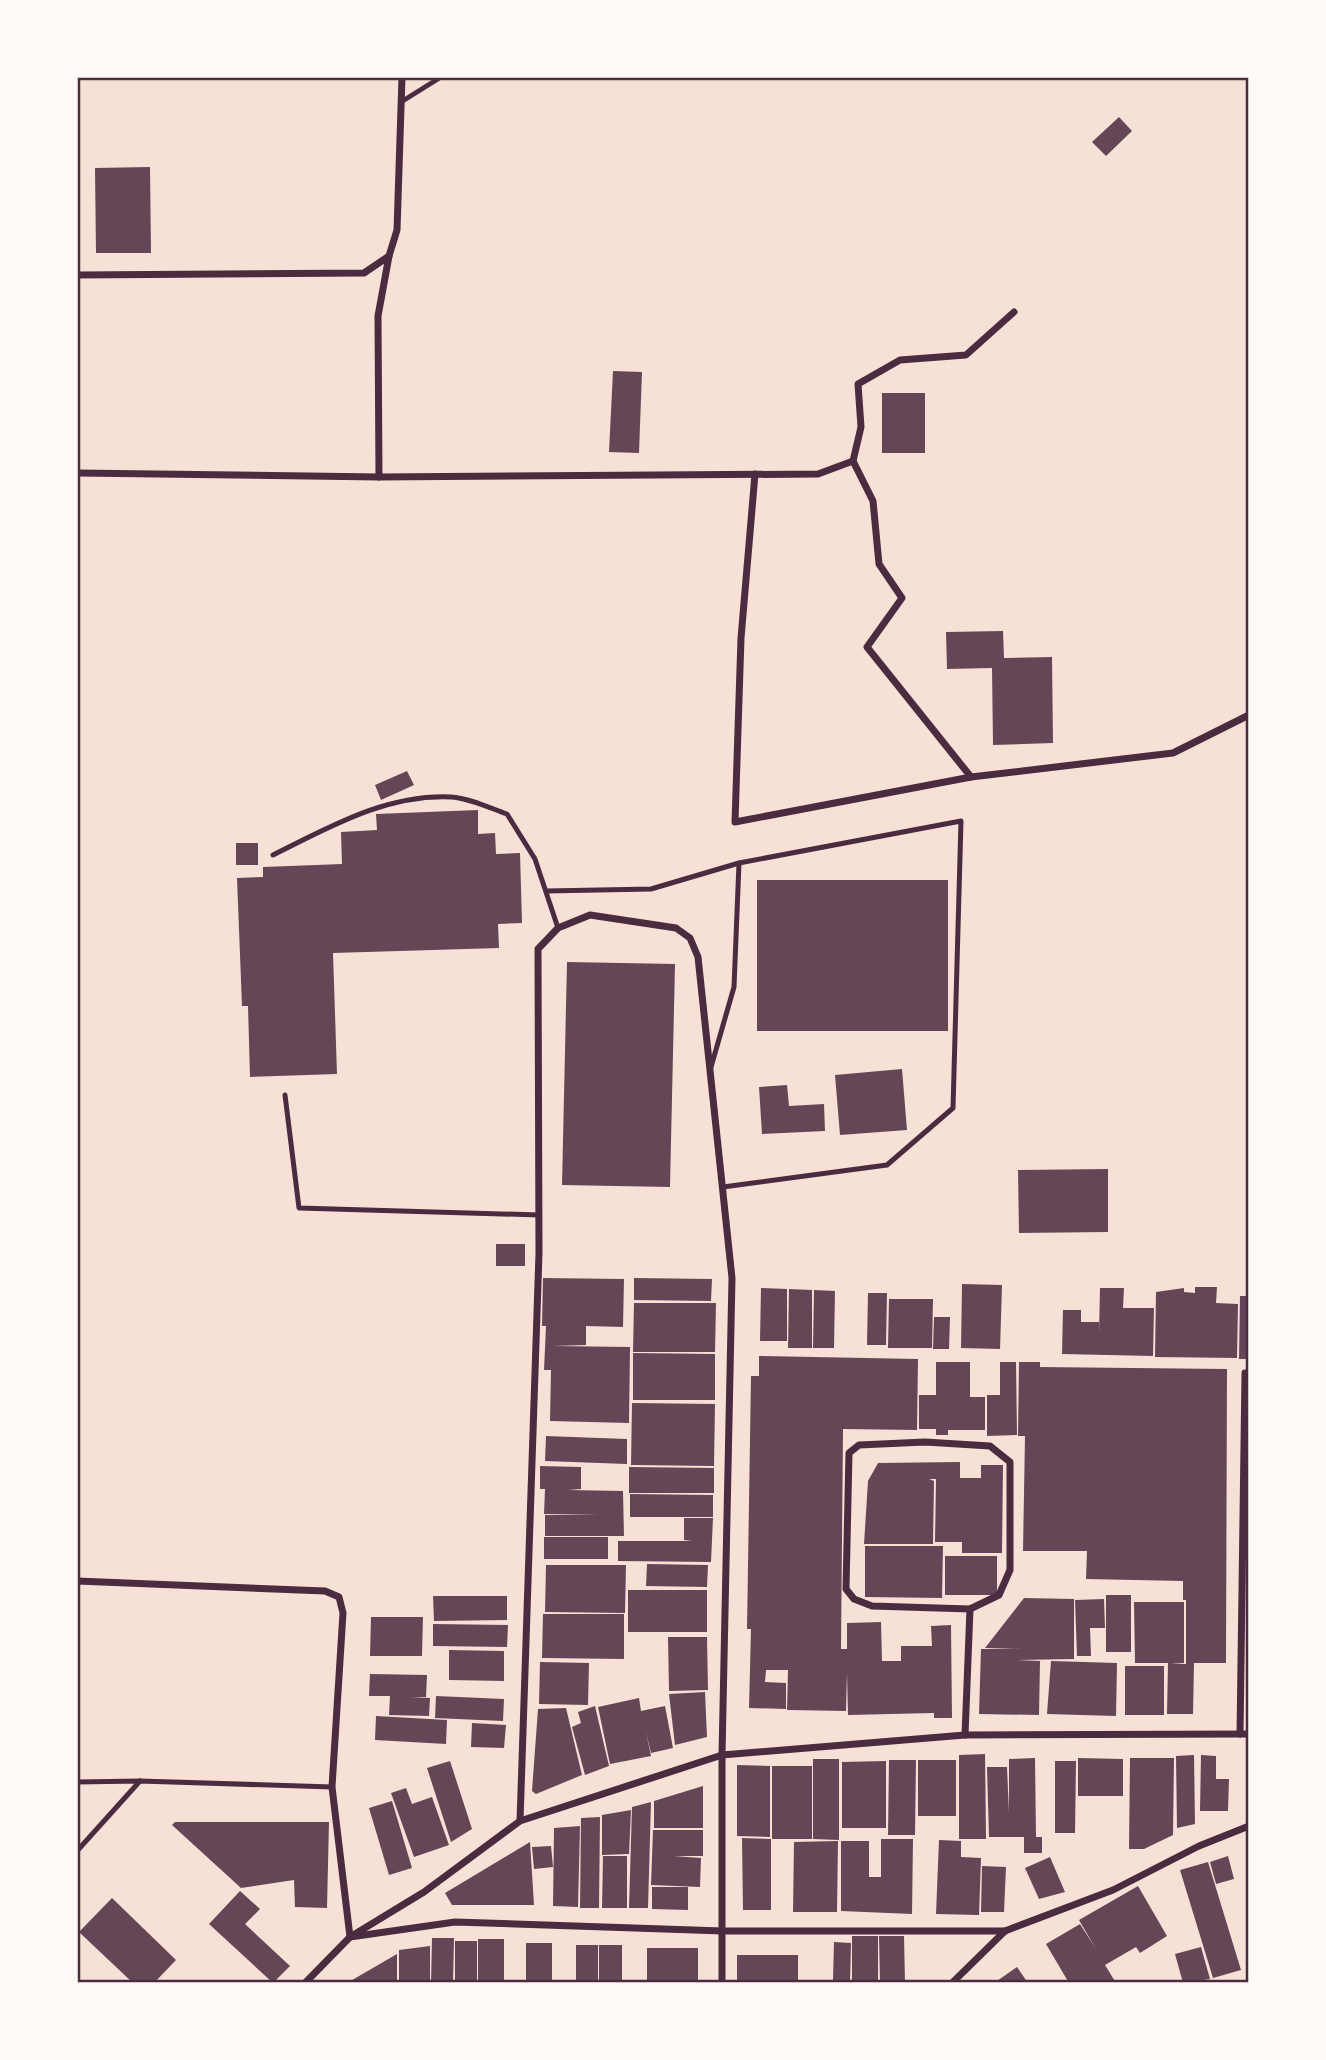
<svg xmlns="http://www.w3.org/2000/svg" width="1326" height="2060" font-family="'Nunito Sans',sans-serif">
<rect width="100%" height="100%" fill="#f7e1d7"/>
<!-- building -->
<g fill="#644757">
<polygon points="1119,117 1132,131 1106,156 1092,142"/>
<polygon points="150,167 151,253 96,253 95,168"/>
<polygon points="613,371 642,372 639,453 609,452"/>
<rect x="882" y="393" width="43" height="60"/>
<polygon points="1003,631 1004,658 1052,657 1053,743 993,745 992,668 947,669 946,632"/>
<polygon points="407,771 414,785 381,800 375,785"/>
<polygon points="478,810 478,834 495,833 496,854 520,853 522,923 498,924 499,948 333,953 337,1074 250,1077 248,1006 242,1006 237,878 263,877 263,867 342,864 341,832 377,830 376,814"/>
<rect x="236" y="843" width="22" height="22"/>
<rect x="757" y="880" width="191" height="151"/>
<polygon points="567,962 675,964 670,1187 562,1185"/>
<polygon points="902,1069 907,1130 840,1135 835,1075"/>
<polygon points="787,1085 789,1106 824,1104 825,1131 762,1134 759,1087"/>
<polygon points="1108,1169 1108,1232 1019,1233 1018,1170"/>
<rect x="496" y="1244" width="29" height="22"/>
<polygon points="543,1278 624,1279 623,1327 586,1326 586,1345 553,1346 630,1347 629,1423 550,1421 551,1370 544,1370 546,1326 542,1326"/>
<polygon points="634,1278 712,1279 711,1301 634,1300"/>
<polygon points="962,1284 1002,1285 1000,1349 961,1348"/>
<polygon points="1195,1287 1217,1287 1216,1303 1238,1304 1237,1358 1155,1357 1156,1292 1184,1288 1184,1292 1195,1293"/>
<polygon points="761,1288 787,1289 787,1341 760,1341"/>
<polygon points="1100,1288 1124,1288 1123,1308 1154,1308 1153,1356 1062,1354 1063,1310 1081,1310 1081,1322 1099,1322 1099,1334"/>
<polygon points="789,1289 812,1290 812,1348 788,1348"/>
<polygon points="814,1290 835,1291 834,1348 813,1348"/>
<polygon points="868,1293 887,1293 886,1345 867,1345"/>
<polygon points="1240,1296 1249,1296 1249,1359 1239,1359"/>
<polygon points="889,1299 933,1299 932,1348 888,1348"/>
<polygon points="634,1303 716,1303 715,1352 633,1352"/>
<polygon points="934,1317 950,1317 949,1349 933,1349"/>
<polygon points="633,1353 715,1354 715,1400 633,1400"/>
<polygon points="759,1356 918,1359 917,1430 843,1429 841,1649 847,1649 847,1623 881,1622 882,1661 901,1661 901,1646 932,1646 931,1626 951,1625 952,1718 934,1718 934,1713 848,1715 847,1673 846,1711 787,1710 788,1670 766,1670 765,1682 786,1683 786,1709 749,1708 751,1629 747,1629 751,1376 759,1376"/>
<polygon points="936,1362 970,1362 970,1397 985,1397 985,1430 948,1430 948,1435 936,1435 936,1429 919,1429 919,1395 936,1395"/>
<polygon points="1000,1362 1016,1362 1017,1435 987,1436 987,1395 1000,1395"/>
<polygon points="1019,1362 1040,1362 1040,1367 1227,1369 1226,1663 1194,1663 1193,1714 1167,1714 1168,1663 1135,1663 1134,1602 1184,1602 1184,1663 1171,1664 1186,1664 1186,1600 1183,1600 1183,1581 1086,1579 1087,1551 1023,1551 1025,1436 1018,1436"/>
<polygon points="632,1403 715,1404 714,1466 631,1465"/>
<polygon points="546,1436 627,1439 627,1464 545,1461"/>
<polygon points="960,1462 960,1478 981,1478 981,1465 1003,1465 1002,1553 962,1553 962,1542 935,1542 936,1479 929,1479 934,1481 933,1544 864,1544 868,1481 878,1463"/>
<polygon points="540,1466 581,1467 581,1489 568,1490 623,1491 624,1536 545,1536 545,1515 599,1514 544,1514 545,1489 540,1489"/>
<polygon points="629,1467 714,1468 714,1493 629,1493"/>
<polygon points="630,1494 713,1495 713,1517 630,1517"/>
<polygon points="684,1518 713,1518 711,1562 618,1561 618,1541 692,1541 684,1540"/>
<rect x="544" y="1537" width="64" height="22"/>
<polygon points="865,1546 943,1546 942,1598 865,1597"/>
<rect x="945" y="1556" width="52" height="39"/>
<polygon points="647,1564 708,1565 707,1587 646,1586"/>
<polygon points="546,1565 626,1565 625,1613 545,1612"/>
<rect x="628" y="1590" width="79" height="42"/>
<rect x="1106" y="1595" width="25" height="57"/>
<polygon points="433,1596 507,1596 507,1620 434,1621"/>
<polygon points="1024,1598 1074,1599 1074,1659 1017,1660 1040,1661 1039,1715 979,1714 981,1649 1021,1649 985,1648"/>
<polygon points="1104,1599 1105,1628 1090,1628 1091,1656 1077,1656 1075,1600"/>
<polygon points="543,1614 624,1614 624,1659 542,1658"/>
<polygon points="371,1617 423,1617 422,1656 370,1656"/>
<polygon points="433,1624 508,1625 507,1647 433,1646"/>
<polygon points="668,1637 707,1637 708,1690 669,1691"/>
<polygon points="449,1650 504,1651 504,1681 449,1680"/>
<polygon points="1051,1661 1117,1663 1116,1716 1047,1714"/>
<polygon points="540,1662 589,1663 588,1705 539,1704"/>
<rect x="1125" y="1666" width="39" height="49"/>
<polygon points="370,1674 427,1675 426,1697 411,1697 430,1698 429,1716 389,1715 390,1696 369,1696"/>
<polygon points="705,1692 707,1737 675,1745 669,1694"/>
<polygon points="436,1696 504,1699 503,1721 435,1718"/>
<polygon points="639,1698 641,1711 665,1706 673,1748 651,1753 646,1732 651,1756 610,1764 598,1707"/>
<polygon points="595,1706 609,1766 585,1775 572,1727 581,1723 578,1712"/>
<polygon points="566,1708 582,1775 536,1794 532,1791 538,1709"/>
<polygon points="376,1716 447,1720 446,1744 375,1740"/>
<polygon points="472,1723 506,1725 504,1748 471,1747"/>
<polygon points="985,1754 986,1839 959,1839 959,1755"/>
<polygon points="1194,1755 1195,1824 1177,1828 1176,1756"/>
<polygon points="1201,1755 1216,1756 1216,1779 1229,1779 1228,1811 1200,1811"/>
<polygon points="1035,1758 1036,1837 1042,1837 1042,1853 1024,1853 1024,1837 989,1837 987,1767 1007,1767 1009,1812 1009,1759"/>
<polygon points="1078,1758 1123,1759 1123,1796 1078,1796"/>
<polygon points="1130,1758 1174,1758 1173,1835 1144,1849 1129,1849"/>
<polygon points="813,1759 839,1759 839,1840 813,1839"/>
<polygon points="889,1760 916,1760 915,1835 888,1835"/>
<rect x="918" y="1760" width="38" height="56"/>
<polygon points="450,1761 472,1829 451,1842 427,1768"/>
<polygon points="886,1761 886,1828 842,1828 842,1762"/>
<polygon points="1055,1761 1076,1761 1075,1833 1055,1833"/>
<polygon points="737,1765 770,1766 770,1837 737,1836"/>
<rect x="772" y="1766" width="40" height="73"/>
<polygon points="703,1786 703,1828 654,1828 654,1801"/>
<polygon points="406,1788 412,1804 432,1797 449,1845 414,1857 391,1793"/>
<polygon points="392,1801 412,1868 389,1875 369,1808"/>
<polygon points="651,1802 648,1908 629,1908 632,1807"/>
<polygon points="631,1810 629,1854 602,1855 602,1815"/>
<polygon points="600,1817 599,1908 580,1908 581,1818"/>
<polygon points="175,1822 329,1822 327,1908 295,1907 294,1880 241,1888 172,1825"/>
<polygon points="580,1826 578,1907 553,1906 554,1828"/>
<polygon points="653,1830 703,1830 703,1856 674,1856 701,1858 700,1887 651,1885"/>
<polygon points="742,1838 771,1839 771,1910 743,1910"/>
<polygon points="881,1839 913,1839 912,1914 841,1911 841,1841 869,1841 869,1877 881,1877"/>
<polygon points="939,1840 961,1841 961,1857 981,1858 979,1915 936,1914"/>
<polygon points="838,1841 837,1912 793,1912 794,1842"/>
<polygon points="530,1842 534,1905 452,1905 445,1893"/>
<polygon points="551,1846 553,1867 534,1869 532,1847"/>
<polygon points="603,1856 627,1856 627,1908 602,1908"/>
<polygon points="1228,1856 1234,1879 1216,1884 1210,1862"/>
<polygon points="1050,1857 1065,1892 1039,1899 1025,1868"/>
<polygon points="1208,1862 1241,1970 1213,1978 1180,1870"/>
<polygon points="982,1866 1006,1867 1004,1912 981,1912"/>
<polygon points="1138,1886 1167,1936 1140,1953 1136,1947 1105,1965 1116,1983 1069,1983 1046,1944 1080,1924 1096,1949 1079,1920"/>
<polygon points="652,1887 688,1887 688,1910 652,1909"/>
<polygon points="240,1891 260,1909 245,1924 290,1966 273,1983 209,1924"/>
<polygon points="112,1898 176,1960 154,1983 133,1983 79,1932"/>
<rect x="852" y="1936" width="26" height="47"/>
<polygon points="879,1936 904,1936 905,1983 880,1983"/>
<polygon points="432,1938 454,1938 453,1983 431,1983"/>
<rect x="478" y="1939" width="26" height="44"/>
<rect x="455" y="1941" width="22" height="42"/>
<polygon points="834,1942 851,1943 850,1983 833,1980"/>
<rect x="526" y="1943" width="26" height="40"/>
<rect x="576" y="1945" width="22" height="38"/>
<rect x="599" y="1945" width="23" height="38"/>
<polygon points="430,1946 430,1983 399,1983 399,1950"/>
<polygon points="1201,1947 1210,1979 1183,1983 1175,1954"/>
<rect x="647" y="1948" width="51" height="35"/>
<polygon points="397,1954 397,1983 347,1983"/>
<rect x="737" y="1955" width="61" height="28"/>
<polygon points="1017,1967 1028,1983 994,1983"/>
</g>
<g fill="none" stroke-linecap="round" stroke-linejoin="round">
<!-- service -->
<g stroke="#4a2c40" stroke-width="5">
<polyline points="401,102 441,77"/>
<path d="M 273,855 C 330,827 386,794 451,797 C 469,798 490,808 507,814 L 535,859 L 558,928"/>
<polyline points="546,891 651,889 739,863"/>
<polyline points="711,1067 734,987 739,863 961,821 953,1108 887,1165 723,1187"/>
<polyline points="285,1095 299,1208 539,1215"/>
<polyline points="77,1782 140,1781 332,1787"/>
<polyline points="77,1851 140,1781"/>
</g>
<!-- minor -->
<g stroke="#4a2c40" stroke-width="7">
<polyline points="77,275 364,273 389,256 397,230 402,77"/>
<polyline points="77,473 379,477 378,316 389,256"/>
<polyline points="755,474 741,638 735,822 971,777 867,647 902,598 879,564 873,501 853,461"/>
<polyline points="379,477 818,474 853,461 861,427 858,384 900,360 966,355 1014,312"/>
<polyline points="971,777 1173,753 1249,715"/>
<polygon points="925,1442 990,1446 1010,1462 1010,1570 999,1595 970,1609 872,1606 854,1599 846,1589 849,1453 859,1445"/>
<polyline points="77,1581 325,1591 339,1597 343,1613 332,1787 350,1937 455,1922 723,1931 1005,1931"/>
<polyline points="1240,1734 1245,1373 1249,1373"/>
<polyline points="965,1735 970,1609"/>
<polyline points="520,1821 539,1253 538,949 558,928 590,915 676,928 690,938 698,957 732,1278 722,1755 722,1983"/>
<polyline points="305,1983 350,1937 424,1892 520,1821 722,1755 965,1735 1249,1734"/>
<polyline points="952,1983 1005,1931 1113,1890 1199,1846 1249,1826"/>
</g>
</g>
<!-- border -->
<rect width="1326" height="2060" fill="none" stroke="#fffaf5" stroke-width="158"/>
<rect x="79" y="79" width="1168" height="1902" fill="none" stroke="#4a2c40" stroke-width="2.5"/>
</svg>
